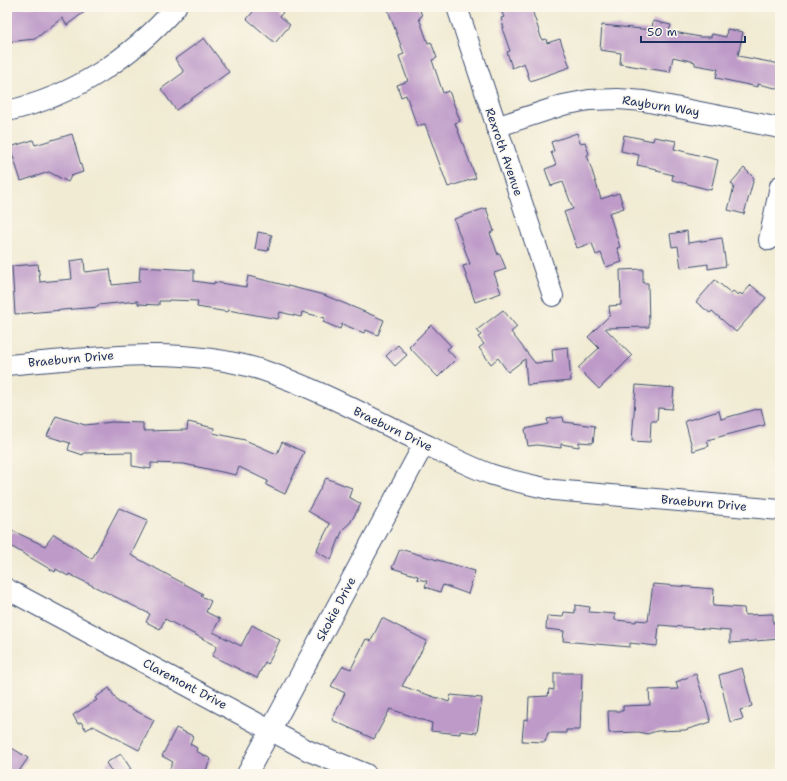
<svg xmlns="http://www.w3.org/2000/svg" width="787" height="781" font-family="'Shantell Sans',sans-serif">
<rect width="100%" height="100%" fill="#fbf7ec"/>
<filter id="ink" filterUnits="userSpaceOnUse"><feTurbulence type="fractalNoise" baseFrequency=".025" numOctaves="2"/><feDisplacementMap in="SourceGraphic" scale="8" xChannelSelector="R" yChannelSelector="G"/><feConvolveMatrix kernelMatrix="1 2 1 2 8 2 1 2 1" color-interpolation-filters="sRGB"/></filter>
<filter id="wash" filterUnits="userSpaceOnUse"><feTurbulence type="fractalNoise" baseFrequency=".012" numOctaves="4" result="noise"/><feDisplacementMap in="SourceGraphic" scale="16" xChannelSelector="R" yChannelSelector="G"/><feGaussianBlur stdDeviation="0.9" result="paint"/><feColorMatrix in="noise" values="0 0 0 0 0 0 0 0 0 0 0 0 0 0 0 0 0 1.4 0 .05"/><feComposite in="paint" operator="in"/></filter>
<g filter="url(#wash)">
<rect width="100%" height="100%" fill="#f1ebd3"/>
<g id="blocks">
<!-- building -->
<g fill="#bd9ac8">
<polygon points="7,7 91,7 67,25 62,18 35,39 7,42"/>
<polygon points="257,7 278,7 283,12 280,16 290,25 275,43 247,19"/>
<polygon points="387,7 419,7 422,16 419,18 428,43 431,42 437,58 432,60 443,93 449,91 460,121 455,123 476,178 448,187 425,124 417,126 406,95 401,97 397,85 408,81 399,56 404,54"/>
<polygon points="502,7 531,7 542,40 546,39 547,43 560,39 570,67 530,81 524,63 512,68 507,52 510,51 502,28 504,28 501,18 504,17 501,10"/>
<polygon points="653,21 671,25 669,31 700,37 711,37 712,34 726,37 727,29 743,32 738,56 780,64 780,89 758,84 758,87 716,78 718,69 695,65 695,62 673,57 670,72 620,64 621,53 600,50 602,25 652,30"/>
<polygon points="204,38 229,72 176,110 161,89 184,72 175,59"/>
<polygon points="577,133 580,143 585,142 589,154 587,155 601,199 619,193 624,208 609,213 620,247 617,248 622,262 606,267 601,253 596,255 592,243 577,248 564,212 573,209 563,182 551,186 545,169 556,165 551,152 554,151 551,142"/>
<polygon points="72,134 83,172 71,176 68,182 49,172 21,181 10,147 33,140 35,145"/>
<polygon points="624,135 653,141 654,137 676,141 674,149 718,160 711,190 672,180 673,175 657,171 657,169 637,165 639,155 621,151"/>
<polygon points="744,168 754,178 744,214 728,210 734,187 731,183"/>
<polygon points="486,208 494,231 490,233 498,255 500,254 506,269 494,273 501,293 475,302 463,266 470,264 454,219"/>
<polygon points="687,231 688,243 722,238 726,266 708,269 708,264 681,268 678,246 672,247 670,234"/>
<polygon points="258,232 272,235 268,251 255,249"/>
<polygon points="84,259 85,272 110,269 112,285 139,282 140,267 194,270 194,281 214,284 214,282 246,287 248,276 324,295 384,320 378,335 366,330 364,333 342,324 340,329 323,322 325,318 302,312 301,317 280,312 278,319 228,310 228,312 197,307 198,301 169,300 169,301 159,301 159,305 138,304 138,301 98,305 98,307 15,314 12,266 38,264 40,282 72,279 70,261"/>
<polygon points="643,269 643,283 648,283 649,327 605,328 632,356 599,389 578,368 599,348 588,337 610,315 609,306 621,305 620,270"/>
<polygon points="715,280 731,293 733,291 738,295 740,293 742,295 751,285 766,298 736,332 712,311 710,313 696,302"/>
<polygon points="503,310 517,327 511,332 535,363 553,362 552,349 568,347 571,381 527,385 525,359 508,372 498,358 491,364 479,348 484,344 478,337 481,335 477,330"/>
<polygon points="431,325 451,346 447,349 456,359 438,377 409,347"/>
<polygon points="398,345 407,355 395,366 386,356"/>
<polygon points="636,385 674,388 672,409 658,408 657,421 651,421 650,442 632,441"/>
<polygon points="761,408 765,425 707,440 709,446 693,451 685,421 719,411 721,419"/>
<polygon points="56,416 85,425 112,422 143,423 143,431 187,430 188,422 214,428 213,433 245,440 277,454 282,442 304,452 285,494 266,485 268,481 239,467 236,475 184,464 151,463 151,469 132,466 132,452 84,453 83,455 68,450 70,443 47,436"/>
<polygon points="563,417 564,422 595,426 593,443 579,442 579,447 561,444 561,448 537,445 528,446 525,429 548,424 547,419"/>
<polygon points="326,478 352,488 349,497 361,504 350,523 343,529 331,560 316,551 330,524 308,511"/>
<polygon points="119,508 148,520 131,555 203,594 201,596 211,601 206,612 220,619 213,632 241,646 252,625 280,640 268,664 265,662 257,678 212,656 217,646 165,619 160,629 146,622 150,614 69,574 68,576 56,569 55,572 7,544 8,536 13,531 45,546 54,534 92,559"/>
<polygon points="400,549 475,571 468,594 443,585 440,592 425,587 427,581 417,579 418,576 392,568"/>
<polygon points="653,584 714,589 713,606 744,608 745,615 773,614 773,623 780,623 780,639 730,643 730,631 659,625 657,646 630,643 630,647 563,641 564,631 546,629 547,616 563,617 564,612 575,613 575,605 590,607 589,612 615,614 615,620 636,622 636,620 648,621"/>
<polygon points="382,618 427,641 402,686 449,702 451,695 482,698 477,733 460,731 460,734 431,731 432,723 390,709 374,739 332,720 345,693 331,686 343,666 351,669 366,639 371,641"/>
<polygon points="742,668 752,706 740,710 743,719 730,722 719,675"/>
<polygon points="554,673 582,673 580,730 566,730 566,733 548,733 545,742 522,741 524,719 528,720 529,697 548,696 549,689 554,690"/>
<polygon points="696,674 711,722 685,730 657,731 647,734 639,732 609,733 608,711 623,711 623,706 650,705 649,690 678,689 676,682"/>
<polygon points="109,688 118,702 154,720 139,750 93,726 86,730 81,722 78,724 73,715 97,700 95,698"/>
<polygon points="176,728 193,736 190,744 197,748 196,751 211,759 204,774 167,774 173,762 162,756"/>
<polygon points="7,745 28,758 17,774 7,774"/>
<polygon points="121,754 131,769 123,774 113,774 106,763"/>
</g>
</g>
</g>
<g filter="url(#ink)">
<use href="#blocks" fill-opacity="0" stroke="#3b4b70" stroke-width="1"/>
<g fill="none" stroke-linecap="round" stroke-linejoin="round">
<!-- minor casing -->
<g stroke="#3b4b70" stroke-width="22">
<g id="minor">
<polyline points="457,7 553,296"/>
<path d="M 7,111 C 73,97 132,57 176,7"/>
<polyline points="496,127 563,105 589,100 618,99 644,101 780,128"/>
<polyline points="769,240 780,186"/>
<path d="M 7,365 C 92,358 179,344 262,370 C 319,389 373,419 427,445 C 447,455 468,466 490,474 C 511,481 532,485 554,490 L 780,510"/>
<polyline points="7,589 309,751 366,774"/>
<polyline points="247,774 424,444"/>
</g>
</g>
<!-- minor -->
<use href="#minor" stroke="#fff" stroke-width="20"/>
</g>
</g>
<g text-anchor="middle" stroke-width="3" stroke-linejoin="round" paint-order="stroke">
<!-- street labels -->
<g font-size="12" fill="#1b2f5e" stroke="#fbf7ec">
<text transform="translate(661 106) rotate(9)" y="4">Rayburn Way</text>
<text transform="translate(504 152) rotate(71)" y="4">Rexroth Avenue</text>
<text transform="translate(71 359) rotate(-5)" y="4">Braeburn Drive</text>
<text transform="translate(393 429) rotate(26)" y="4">Braeburn Drive</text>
<text transform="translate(704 503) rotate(5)" y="4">Braeburn Drive</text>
<text transform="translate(336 609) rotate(-62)" y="4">Skokie Drive</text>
<text transform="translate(185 684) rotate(28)" y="4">Claremont Drive</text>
</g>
</g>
<!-- margin -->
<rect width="787" height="781" fill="none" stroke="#fbf7ec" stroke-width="24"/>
<!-- scale -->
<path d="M641 36v6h104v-6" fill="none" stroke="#1b2f5e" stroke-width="2"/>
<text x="647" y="36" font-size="12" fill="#1b2f5e" stroke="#fbf7ec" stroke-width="3" paint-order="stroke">50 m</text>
</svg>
